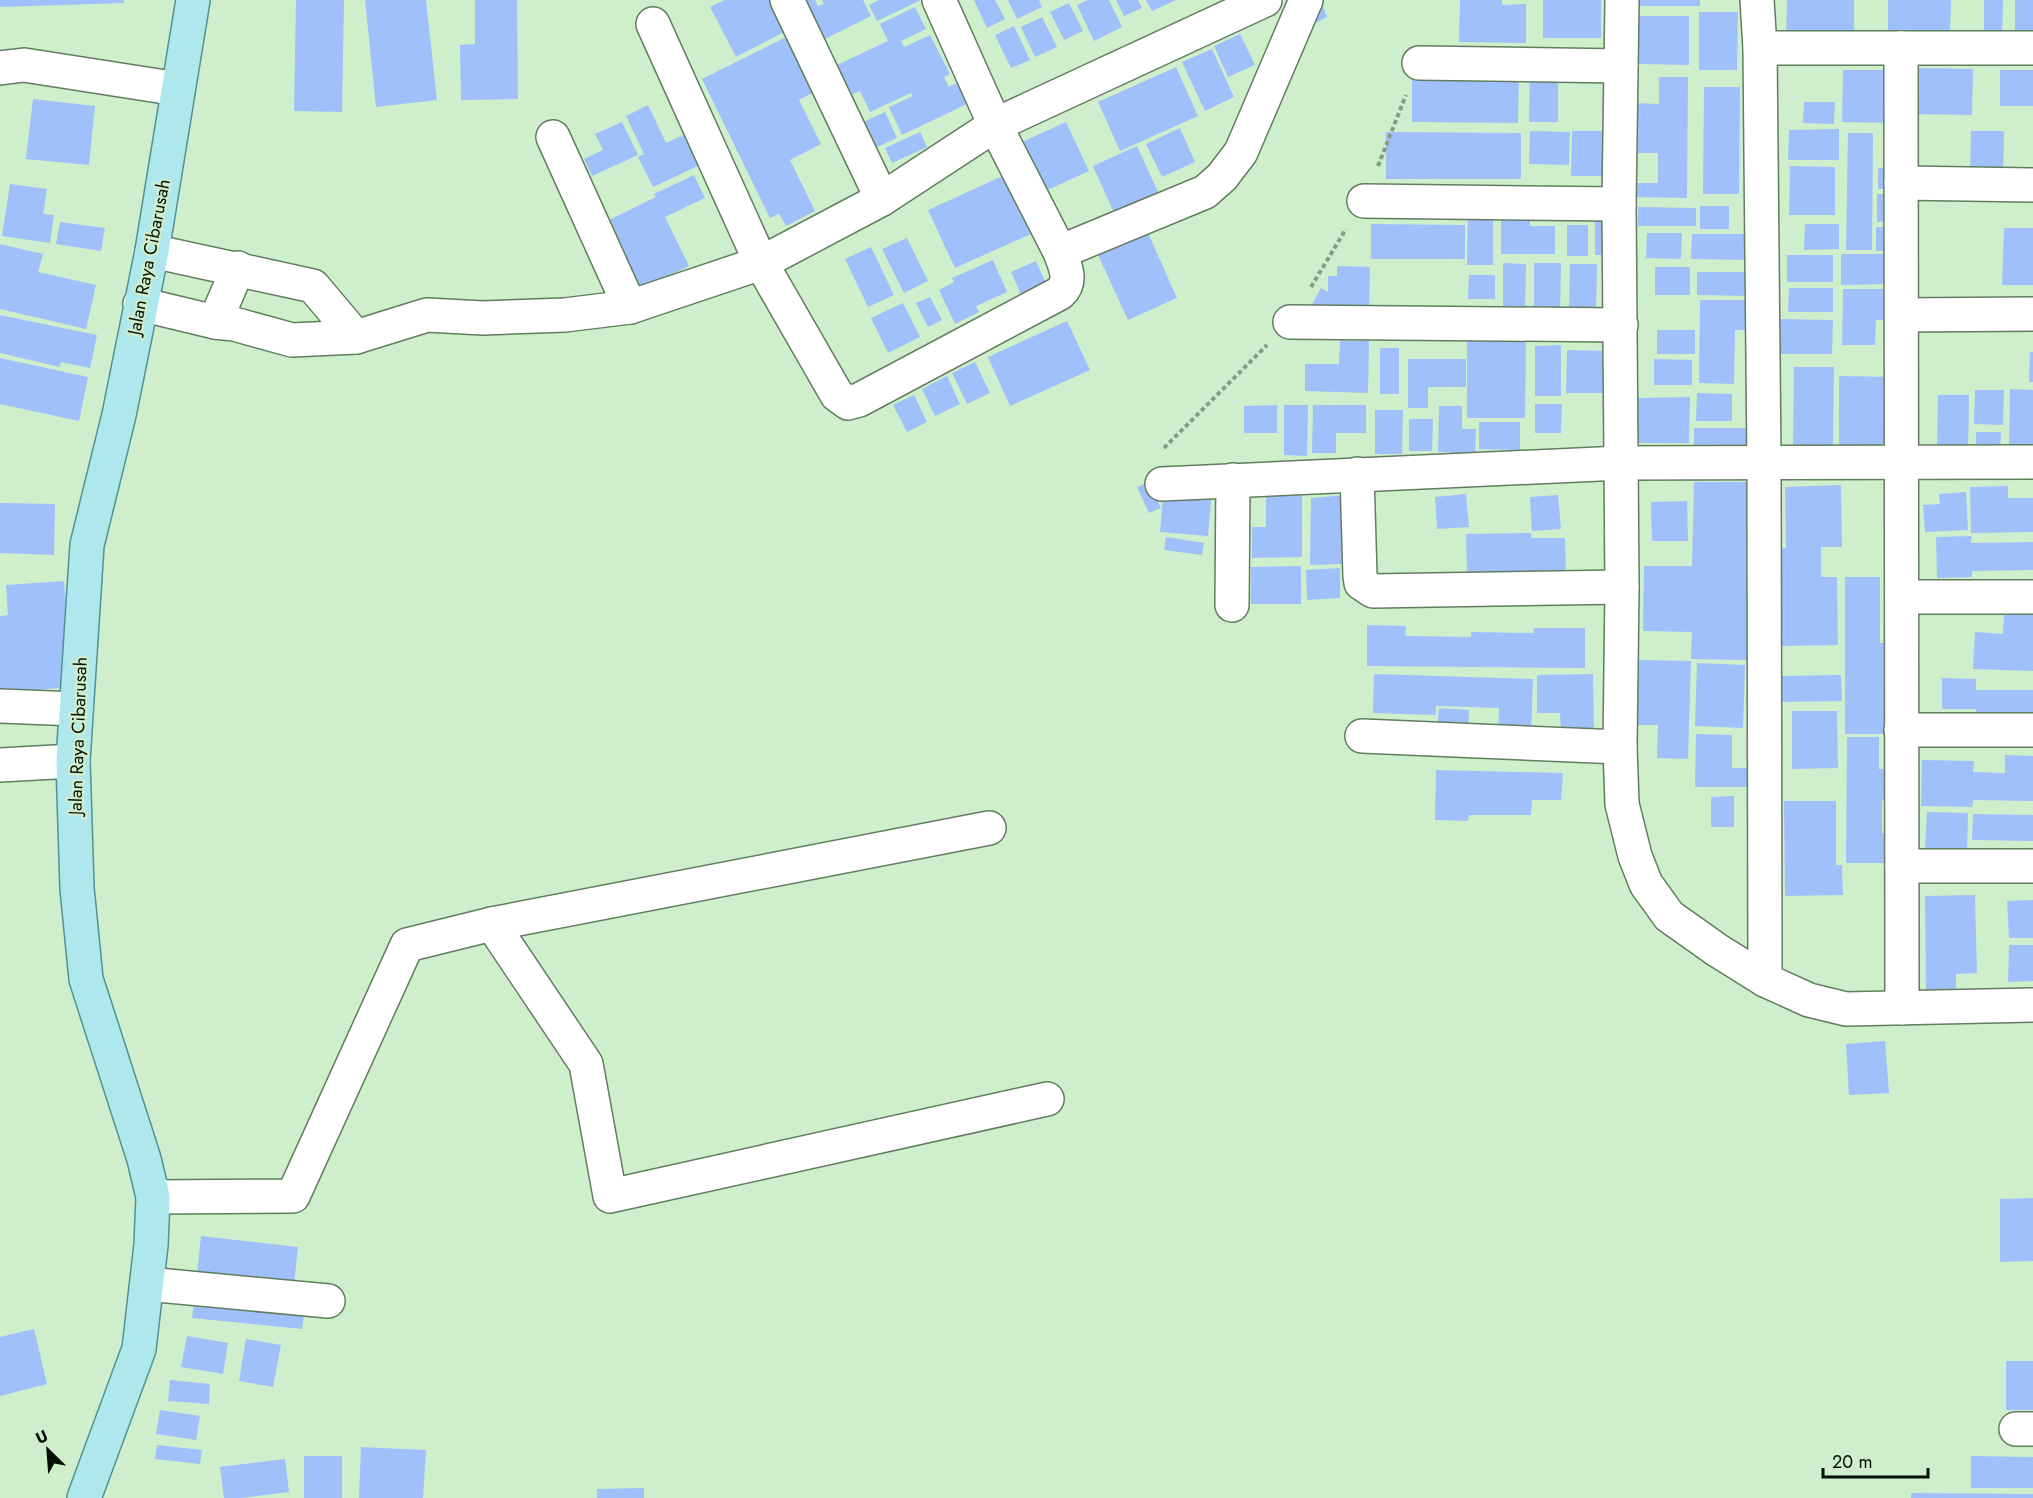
<svg xmlns="http://www.w3.org/2000/svg" width="2033" height="1498" font-family="Jost,sans-serif">
<rect width="100%" height="100%" fill="#cfeecb"/>
<!-- building -->
<g fill="#a0c0fc">
<polygon points="0,0 124,0 124,3 0,7"/>
<polygon points="296,0 344,0 342,112 294,111"/>
<polygon points="365,0 426,0 437,100 376,107"/>
<polygon points="475,0 517,0 518,99 461,100 460,45 475,44"/>
<polygon points="724,0 770,0 786,31 736,57 710,7"/>
<polygon points="798,0 815,0 818,6 824,4 822,0 863,0 871,16 819,42"/>
<polygon points="879,0 921,0 877,21 869,5"/>
<polygon points="974,0 995,0 1005,19 987,28"/>
<polygon points="1008,0 1039,0 1042,7 1017,19"/>
<polygon points="1088,0 1109,0 1122,27 1094,41 1077,5"/>
<polygon points="1116,0 1138,0 1142,8 1124,16"/>
<polygon points="1146,0 1176,0 1152,11"/>
<polygon points="1460,0 1502,0 1502,5 1526,4 1526,43 1459,42"/>
<rect x="1543" y="0" width="58" height="38"/>
<rect x="1639" y="0" width="61" height="6"/>
<polygon points="1787,0 1854,0 1854,36 1786,36"/>
<polygon points="1888,0 1951,0 1950,37 1888,37"/>
<polygon points="1984,0 2003,0 2002,39 1984,39"/>
<rect x="2015" y="0" width="18" height="38"/>
<polygon points="1321,1 1327,17 1312,25"/>
<polygon points="1069,3 1083,31 1064,40 1050,12"/>
<polygon points="915,7 926,29 901,41 904,47 930,35 950,74 944,77 949,87 957,83 967,104 902,135 889,107 913,96 911,93 870,112 860,91 849,96 835,66 888,41 880,24"/>
<polygon points="1699,12 1738,12 1737,70 1699,70"/>
<polygon points="1637,16 1689,16 1689,65 1637,64"/>
<polygon points="1042,17 1057,47 1035,57 1021,27"/>
<polygon points="1014,26 1030,60 1011,68 995,35"/>
<polygon points="1240,34 1255,65 1228,77 1214,46"/>
<polygon points="790,35 818,90 799,100 821,144 790,160 815,211 786,226 779,214 770,218 702,79"/>
<polygon points="1212,49 1234,97 1205,111 1182,62"/>
<polygon points="1176,67 1198,116 1120,151 1098,102"/>
<polygon points="1530,67 1558,67 1558,122 1529,122"/>
<polygon points="1913,68 1973,69 1972,115 1911,114"/>
<polygon points="1412,69 1519,69 1518,123 1412,122"/>
<polygon points="1843,70 1892,70 1892,123 1842,122"/>
<rect x="2000" y="70" width="33" height="36"/>
<polygon points="1659,77 1688,77 1687,198 1634,197 1635,183 1658,183 1658,153 1630,153 1631,103 1659,104"/>
<polygon points="1704,87 1740,87 1739,194 1703,194"/>
<polygon points="33,99 95,106 89,165 26,159"/>
<polygon points="1804,102 1835,102 1834,124 1803,123"/>
<polygon points="648,105 666,143 688,133 702,164 653,187 638,157 644,154 626,116"/>
<polygon points="885,112 897,138 873,149 861,123"/>
<polygon points="622,122 638,155 592,176 584,159 603,150 595,134"/>
<polygon points="1066,122 1089,171 1045,191 1022,142"/>
<polygon points="1180,128 1195,162 1162,177 1146,144"/>
<polygon points="1839,129 1839,160 1788,160 1789,130"/>
<polygon points="1530,131 1570,132 1569,165 1529,164"/>
<polygon points="1572,131 1603,131 1603,176 1571,176"/>
<polygon points="1971,131 2004,131 2003,178 1970,178"/>
<polygon points="920,132 927,147 892,163 885,148"/>
<polygon points="1386,132 1521,133 1521,179 1386,179"/>
<polygon points="1848,133 1873,133 1872,250 1846,250"/>
<polygon points="1137,146 1163,203 1119,224 1093,166"/>
<polygon points="1790,166 1835,167 1835,215 1789,215"/>
<rect x="1878" y="168" width="18" height="21"/>
<polygon points="1007,174 1033,233 955,268 928,210"/>
<polygon points="694,175 705,198 665,217 689,266 637,291 603,223 656,197 654,194"/>
<polygon points="10,184 47,189 43,214 54,215 50,243 2,236"/>
<polygon points="1877,194 1895,194 1895,221 1877,222"/>
<rect x="1700" y="206" width="29" height="23"/>
<polygon points="1638,207 1696,208 1696,226 1638,226"/>
<polygon points="1468,208 1493,208 1493,265 1467,265"/>
<polygon points="1501,209 1530,209 1530,226 1555,226 1555,254 1501,254"/>
<rect x="1595" y="215" width="18" height="40"/>
<polygon points="60,222 105,228 101,251 56,244"/>
<polygon points="1371,224 1465,225 1465,259 1371,259"/>
<polygon points="1805,224 1839,224 1839,249 1804,250"/>
<rect x="1567" y="225" width="21" height="31"/>
<rect x="1876" y="227" width="19" height="24"/>
<polygon points="2004,228 2033,228 2033,285 2002,285"/>
<polygon points="1148,233 1177,298 1128,320 1098,255"/>
<polygon points="1647,233 1682,233 1681,259 1646,258"/>
<polygon points="1692,234 1751,234 1751,260 1691,259"/>
<polygon points="907,238 928,281 904,293 882,249"/>
<polygon points="0,244 43,254 38,272 96,285 86,329 0,309"/>
<polygon points="871,247 894,295 868,307 845,259"/>
<polygon points="1841,254 1893,254 1892,284 1841,285"/>
<rect x="1787" y="255" width="46" height="27"/>
<polygon points="993,260 1007,292 976,306 979,312 955,324 939,290 954,282 952,278"/>
<polygon points="1036,261 1049,290 1024,301 1011,272"/>
<polygon points="1503,263 1526,264 1525,318 1503,318"/>
<polygon points="1534,263 1561,263 1560,316 1534,316"/>
<polygon points="1570,264 1597,264 1596,315 1569,315"/>
<polygon points="1337,266 1370,267 1369,313 1307,314 1321,288 1328,292 1328,276 1337,276"/>
<rect x="1655" y="267" width="35" height="28"/>
<polygon points="1697,272 1750,272 1749,296 1697,295"/>
<polygon points="1469,275 1495,275 1495,299 1468,299"/>
<polygon points="1789,288 1833,288 1833,312 1788,312"/>
<polygon points="1843,289 1895,289 1895,320 1876,320 1875,345 1842,345"/>
<polygon points="930,297 942,320 928,327 916,303"/>
<polygon points="1700,300 1753,300 1753,330 1735,330 1734,384 1699,383"/>
<polygon points="903,303 920,337 888,353 871,318"/>
<polygon points="0,315 97,335 90,368 61,362 60,367 0,353"/>
<polygon points="1775,319 1833,320 1832,354 1774,354"/>
<polygon points="1067,321 1090,370 1010,406 988,357"/>
<rect x="1657" y="330" width="38" height="24"/>
<polygon points="1340,341 1369,341 1368,393 1305,391 1305,364 1339,364"/>
<polygon points="1467,341 1526,341 1525,418 1467,418"/>
<polygon points="1561,345 1561,396 1535,396 1535,346"/>
<rect x="1380" y="348" width="19" height="46"/>
<polygon points="1567,350 1608,351 1608,393 1566,393"/>
<polygon points="2030,352 2033,352 2033,382 2029,382"/>
<polygon points="0,358 88,377 79,421 0,404"/>
<polygon points="1408,359 1466,359 1466,387 1428,387 1428,408 1408,408"/>
<polygon points="1654,359 1692,360 1692,385 1654,385"/>
<polygon points="975,362 990,393 967,404 952,373"/>
<polygon points="1794,367 1834,367 1833,449 1793,449"/>
<polygon points="947,376 960,404 935,416 922,389"/>
<polygon points="1839,376 1898,377 1897,447 1839,447"/>
<polygon points="2010,389 2033,390 2033,453 2009,453"/>
<polygon points="1975,390 2004,390 2003,425 1974,424"/>
<polygon points="1697,393 1732,394 1732,421 1696,421"/>
<polygon points="914,395 927,422 907,432 893,405"/>
<polygon points="1938,395 1969,395 1968,455 1937,454"/>
<polygon points="1690,397 1689,443 1637,443 1637,398"/>
<polygon points="1535,404 1562,404 1561,433 1535,433"/>
<polygon points="1277,405 1277,433 1244,433 1244,406"/>
<polygon points="1284,405 1308,405 1307,456 1284,455"/>
<polygon points="1313,405 1366,405 1366,433 1336,433 1336,453 1312,453"/>
<polygon points="1439,406 1462,406 1462,429 1476,429 1475,454 1450,454 1450,452 1438,452"/>
<polygon points="1375,410 1403,410 1402,454 1375,454"/>
<polygon points="1409,419 1433,419 1432,451 1409,451"/>
<polygon points="1479,422 1520,422 1520,450 1479,449"/>
<polygon points="1694,428 1752,428 1751,450 1694,449"/>
<polygon points="1976,432 2001,432 2000,450 1976,450"/>
<polygon points="1149,482 1161,508 1149,513 1137,487"/>
<polygon points="1694,482 1752,482 1749,660 1691,659 1692,632 1643,631 1644,566 1692,566"/>
<polygon points="1841,485 1842,547 1821,547 1821,577 1837,577 1838,645 1781,646 1779,549 1786,548 1785,487"/>
<polygon points="1164,486 1212,490 1208,536 1160,532"/>
<polygon points="2008,486 2008,498 2033,498 2033,532 1971,533 1970,487"/>
<polygon points="1966,492 1968,530 1925,532 1923,505 1940,504 1939,494"/>
<polygon points="1266,494 1302,494 1302,557 1252,558 1252,527 1266,527"/>
<polygon points="1466,494 1469,527 1437,529 1435,497"/>
<polygon points="1347,495 1343,564 1310,565 1311,498"/>
<polygon points="1558,495 1561,529 1532,531 1530,497"/>
<polygon points="1687,501 1688,541 1652,541 1651,502"/>
<polygon points="0,503 55,504 54,555 0,553"/>
<polygon points="1531,533 1531,538 1565,538 1566,571 1467,572 1466,534"/>
<polygon points="1972,536 1971,543 2033,542 2033,570 1972,571 1972,577 1937,578 1936,537"/>
<polygon points="1166,537 1204,543 1202,555 1164,550"/>
<polygon points="1301,566 1301,604 1251,604 1251,567"/>
<polygon points="1340,568 1340,598 1307,600 1306,570"/>
<polygon points="1845,577 1880,577 1880,643 1891,642 1891,734 1845,734"/>
<polygon points="64,581 72,687 0,693 0,616 8,615 6,585"/>
<polygon points="2004,612 2033,613 2033,671 1973,669 1975,632 2003,634"/>
<polygon points="1367,625 1406,626 1405,636 1471,637 1471,632 1533,633 1534,628 1585,628 1585,668 1367,666"/>
<polygon points="1637,660 1691,661 1688,759 1657,758 1658,725 1635,725"/>
<polygon points="1697,663 1745,665 1743,728 1695,726"/>
<polygon points="1374,674 1533,679 1531,733 1498,732 1499,708 1436,706 1436,715 1373,713"/>
<polygon points="1593,674 1594,729 1561,729 1560,713 1537,713 1537,675"/>
<polygon points="1841,675 1842,701 1781,702 1780,676"/>
<polygon points="1942,678 1976,679 1976,690 2033,690 2033,725 1976,724 1976,709 1942,709"/>
<polygon points="1439,708 1469,710 1468,729 1437,727"/>
<polygon points="1792,711 1837,711 1838,768 1792,769"/>
<polygon points="1696,734 1732,735 1732,768 1751,768 1750,787 1695,787"/>
<polygon points="1847,737 1879,737 1879,769 1895,769 1895,800 1882,800 1882,833 1894,833 1894,863 1846,863"/>
<polygon points="2005,755 2033,756 2033,801 1973,800 1972,807 1921,806 1922,760 1974,761 1973,772 2005,773"/>
<polygon points="1436,770 1563,773 1561,800 1532,800 1531,815 1469,815 1468,821 1435,820"/>
<polygon points="1734,796 1734,827 1711,827 1711,797"/>
<polygon points="1784,801 1836,801 1836,865 1842,865 1843,895 1785,896"/>
<polygon points="1927,812 1968,813 1967,852 1925,851"/>
<polygon points="1973,814 2033,815 2033,841 1972,840"/>
<polygon points="1975,895 1977,973 1956,974 1956,993 1926,993 1925,896"/>
<polygon points="2033,900 2033,938 2009,938 2007,901"/>
<polygon points="2009,945 2033,945 2033,981 2008,982"/>
<polygon points="1885,1041 1889,1093 1849,1095 1846,1044"/>
<polygon points="2033,1198 2033,1261 2000,1262 2000,1199"/>
<polygon points="201,1236 298,1247 294,1285 197,1275"/>
<polygon points="195,1294 305,1306 302,1329 192,1318"/>
<polygon points="34,1329 47,1384 0,1396 0,1337"/>
<polygon points="187,1336 228,1343 223,1374 181,1367"/>
<polygon points="246,1339 281,1345 273,1387 239,1381"/>
<rect x="2006" y="1361" width="27" height="49"/>
<polygon points="170,1380 210,1384 209,1404 168,1401"/>
<polygon points="160,1410 200,1416 196,1440 156,1434"/>
<polygon points="157,1445 202,1450 200,1464 155,1459"/>
<polygon points="361,1447 426,1450 423,1498 359,1498"/>
<rect x="304" y="1456" width="38" height="42"/>
<polygon points="1971,1456 2033,1457 2033,1488 1971,1488"/>
<polygon points="285,1459 289,1492 241,1498 224,1498 220,1467"/>
<polygon points="644,1488 644,1498 597,1498 597,1489"/>
<polygon points="1911,1493 2033,1494 2033,1498 1911,1498"/>
</g>
<g fill="none" stroke-linecap="round" stroke-linejoin="round">
<!-- minor casing -->
<g stroke="#617d5e" stroke-width="36">
<g id="minor">
<polyline points="787,0 882,199"/>
<polyline points="1622,0 1619,204 1622,587 1620,747 1622,804 1635,856 1646,884 1669,916 1717,950 1765,980 1809,1000 1846,1009 2033,1005"/>
<polyline points="1757,0 1760,48 1764,463 1765,980"/>
<path d="M 653,24 L 761,263 L 837,395 L 848,403 L 859,400 L 1060,293 C 1073,281 1065,266 1060,252 L 995,125 L 939,0"/>
<polyline points="1760,48 2033,48"/>
<polyline points="1901,48 1902,1008"/>
<polyline points="1419,63 1621,66"/>
<polyline points="0,68 24,65 178,89"/>
<polyline points="553,137 630,307"/>
<polyline points="1901,183 2033,185"/>
<polyline points="1364,201 1619,204"/>
<polyline points="152,251 313,286 356,337"/>
<polyline points="1060,252 1205,192 1222,177 1241,152 1306,0"/>
<polyline points="140,304 215,322 234,324 292,340 356,337 427,315 483,318 565,315 630,307 761,263 882,199 995,125 1265,0"/>
<polyline points="1902,315 2033,314"/>
<polyline points="215,322 238,268"/>
<polyline points="1290,322 1621,325"/>
<polyline points="1357,474 1360,576 1361,583 1373,591 1622,587"/>
<polyline points="1162,484 1621,463 2033,462"/>
<polyline points="1902,597 2033,597"/>
<polyline points="1232,605 1233,480"/>
<polyline points="0,706 76,709"/>
<polyline points="1901,730 2033,730"/>
<polyline points="1362,736 1620,747"/>
<polyline points="0,765 73,761"/>
<polyline points="1902,866 2033,866"/>
<polyline points="492,924 586,1064 610,1196 1047,1099"/>
<polyline points="153,1197 293,1196 407,945 492,924 989,828"/>
<polyline points="147,1284 328,1301"/>
<polyline points="2016,1429 2033,1429"/>
</g>
</g>
<!-- major casing -->
<g stroke="#519293" stroke-width="36">
<polyline id="major" points="84,1498 139,1349 151,1245 153,1197 144,1159 86,979 77,888 73,761 87,545 119,415 152,251 193,0"/>
</g>
<!-- path -->
<g stroke="#869d83" stroke-width="4" stroke-dasharray="4.5 3" stroke-linecap="butt">
<polyline points="1378,166 1406,95"/>
<polyline points="1311,287 1346,229"/>
<polyline points="1164,448 1267,345"/>
</g>
<!-- minor -->
<use href="#minor" stroke="#fff" stroke-width="33"/>
<!-- major -->
<use href="#major" stroke="#afe8ec" stroke-width="33"/>
</g>
<g text-anchor="middle" stroke-width="4.5" stroke-linejoin="round" paint-order="stroke">
<!-- street labels -->
<g font-size="18" fill="#060f05" stroke="#cfeecb">
<text transform="translate(149 257) rotate(-79)" y="6">Jalan Raya Cibarusah</text>
<text transform="translate(78 736) rotate(-88)" y="6">Jalan Raya Cibarusah</text>
</g>
</g>
<!-- north arrow -->
<g transform="translate(48 1450) rotate(335)" stroke="#cfeecb" stroke-width="4.5" paint-order="stroke">
<path d="M0-4.5L10 22L0 15L-10 22Z" fill="#060f05"/>
<text y="-9" font-size="16" font-weight="bold" text-anchor="middle" fill="#060f05">U</text>
</g>
<!-- scale -->
<path d="M1823 1468v9h105v-9" fill="none" stroke="#060f05" stroke-width="3"/>
<text x="1832" y="1468" font-size="18" fill="#060f05" stroke="#cfeecb" stroke-width="4.5" paint-order="stroke">20 m</text>
</svg>
